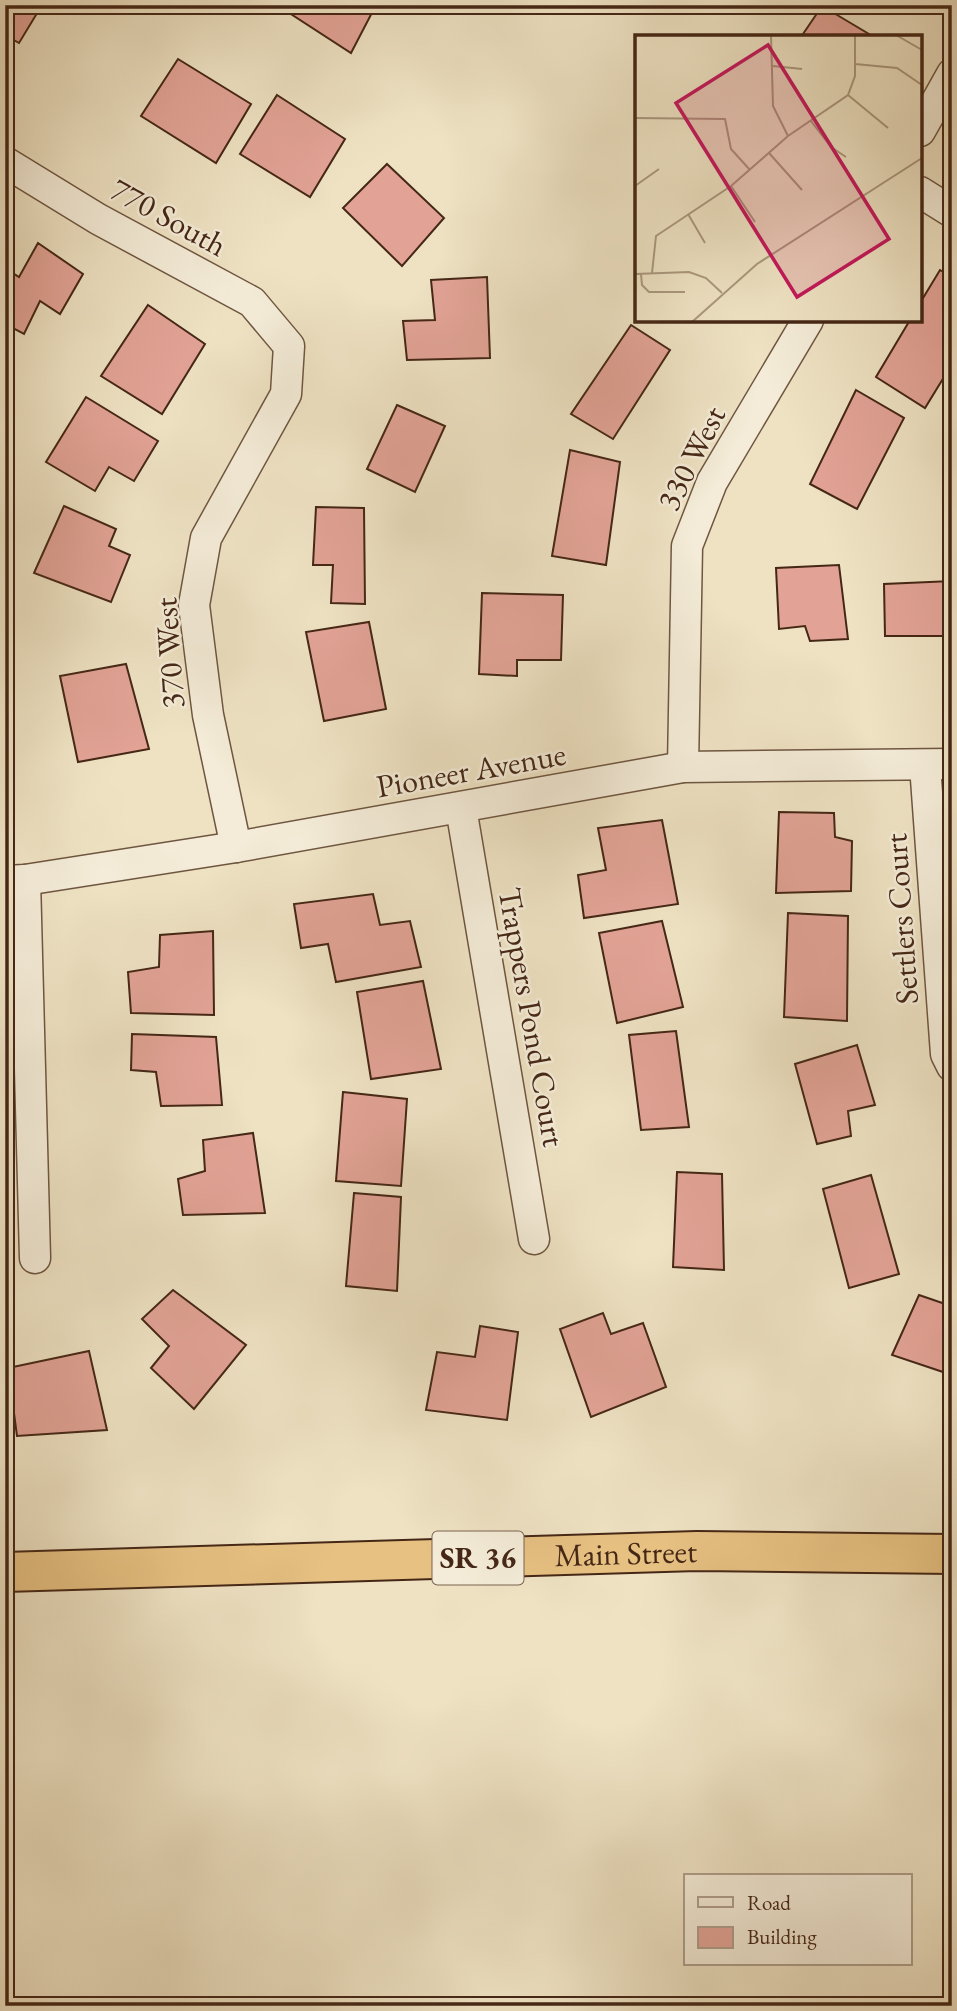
<svg xmlns="http://www.w3.org/2000/svg" width="957" height="2011" font-family="'EB Garamond',serif">
<rect width="100%" height="100%" fill="#eee2c3"/>
<filter id="stains"><feTurbulence type="fractalNoise" baseFrequency=".00286" numOctaves="4"/><feColorMatrix values="0 0 0 0 .2 0 0 0 0 .09 0 0 0 0 .02 0 0 0 .5 -.17"/></filter>
<radialGradient id="worn" r=".72"><stop offset=".6" stop-color="#630" stop-opacity="0"/><stop offset="1" stop-color="#630" stop-opacity=".3"/></radialGradient>
<!-- building -->
<g fill="#e2a396" stroke="#452716" stroke-width="2">
<polygon points="5,5 42,5 19,43 5,35"/>
<polygon points="277,5 376,5 351,53"/>
<polygon points="822,6 869,34 867,37 801,37"/>
<polygon points="178,59 251,104 216,163 141,116"/>
<polygon points="277,95 345,139 310,197 240,154"/>
<polygon points="387,164 444,218 402,266 343,208"/>
<polygon points="38,243 83,274 60,314 40,301 24,334 5,324 5,268 19,277"/>
<polygon points="940,270 952,277 952,364 925,408 876,377 910,320 920,320 920,303"/>
<polygon points="487,277 490,358 407,360 403,321 435,320 431,280"/>
<polygon points="148,305 205,344 162,414 101,376"/>
<polygon points="631,325 670,350 613,439 571,414"/>
<polygon points="856,390 904,418 857,509 810,484"/>
<polygon points="86,397 158,441 134,481 109,467 95,491 46,462"/>
<polygon points="397,405 445,426 415,492 367,469"/>
<polygon points="570,450 620,462 606,565 552,556"/>
<polygon points="64,506 116,529 109,546 130,555 111,602 34,573"/>
<polygon points="316,507 364,508 365,604 331,603 333,565 313,565"/>
<polygon points="839,565 848,639 810,641 805,626 779,629 776,568"/>
<polygon points="952,581 952,636 885,636 884,584"/>
<polygon points="482,593 563,595 561,660 517,660 517,676 479,674"/>
<polygon points="369,622 386,709 324,721 306,632"/>
<polygon points="126,664 149,749 78,762 60,676"/>
<polygon points="779,812 834,813 835,837 852,841 851,891 776,893"/>
<polygon points="662,820 678,904 584,918 578,875 606,870 598,828"/>
<polygon points="373,894 380,925 410,921 421,967 336,982 328,944 301,948 294,904"/>
<polygon points="788,913 848,916 847,1021 784,1017"/>
<polygon points="662,921 683,1007 617,1023 599,933"/>
<polygon points="213,931 214,1015 131,1013 128,972 159,967 160,935"/>
<polygon points="423,981 441,1069 371,1079 357,992"/>
<polygon points="676,1031 689,1127 641,1130 629,1035"/>
<polygon points="132,1034 216,1037 222,1105 161,1106 156,1072 131,1070"/>
<polygon points="857,1045 875,1105 848,1111 851,1136 817,1144 795,1064"/>
<polygon points="343,1092 407,1099 401,1186 336,1181"/>
<polygon points="253,1133 265,1213 183,1215 178,1179 205,1171 203,1140"/>
<polygon points="677,1172 722,1174 724,1270 673,1267"/>
<polygon points="871,1175 899,1274 849,1288 823,1189"/>
<polygon points="354,1193 401,1197 397,1291 346,1286"/>
<polygon points="173,1290 246,1345 194,1409 151,1368 169,1346 142,1319"/>
<polygon points="919,1295 951,1306 952,1304 952,1375 892,1355"/>
<polygon points="603,1313 611,1334 643,1323 666,1387 591,1417 560,1329"/>
<polygon points="480,1326 518,1332 507,1420 426,1410 437,1352 475,1357"/>
<polygon points="89,1351 107,1430 17,1436 8,1368"/>
</g>
<g fill="none" stroke-linecap="round" stroke-linejoin="round">
<!-- minor casing -->
<g stroke="#6f5641" stroke-width="33">
<g id="minor">
<polyline points="920,131 952,74"/>
<polyline points="5,162 98,219 252,302 289,346 286,394 206,538 194,605 208,715 236,847"/>
<polyline points="920,192 952,212"/>
<polyline points="925,765 946,1054 952,1066"/>
<polyline points="683,767 687,546 712,482 808,320"/>
<polyline points="461,808 534,1239"/>
<polyline points="25,880 35,1258"/>
<polyline points="5,881 25,880 236,847 683,767 952,764"/>
</g>
</g>
<!-- trunk casing -->
<g stroke="#452716" stroke-width="42">
<g id="trunk">
<path id="s1" d="M 5,1572 L 697,1551 L 952,1554"/>
</g>
</g>
<!-- minor -->
<use href="#minor" stroke="#f4ecd8" stroke-width="30"/>
<!-- trunk -->
<use href="#trunk" stroke="#e7c182" stroke-width="38"/>
</g>
<g text-anchor="middle" stroke-width="5" stroke-linejoin="round" paint-order="stroke">
<!-- shield labels -->
<rect fill="#f4ecd8" stroke="#7a6250" stroke-width="2" x="432.5" y="1531.5" width="91" height="53" rx="5"/>
<g font-size="30" font-weight="bold" fill="#452716">
<text x="478" y="1568">SR 36</text>
</g>
<!-- street labels -->
<g font-size="32" fill="#452716" stroke="#f4ecd8">
<text transform="translate(169 217) rotate(29)" y="11">770 South</text>
<text transform="translate(691 458) rotate(-63)" y="11">330 West</text>
<text transform="translate(169 653) rotate(-94)" y="11">370 West</text>
<text transform="translate(471 770) rotate(-10)" y="11">Pioneer Avenue</text>
<text transform="translate(901 919) rotate(-94)" y="11">Settlers Court</text>
<text transform="translate(532 1017) rotate(80)" y="11">Trappers Pond Court</text>
<text dy="11" stroke="none"><textPath href="#s1" startOffset="621">Main Street</textPath></text>
</g>
</g>
<!-- overview -->
<g transform="translate(635 35)">
<rect width="287" height="287" fill="#eee2c3"/>
<path fill="none" stroke="#aa977e" stroke-width="2" d="M 136,0 L 138,71 L 153,101M 261,0 L 287,15M 220,29 L 262,33 L 287,50M 138,31 L 167,34M 213,60 L 253,93M 0,83 L 90,84 L 96,114 L 115,135M 176,86 L 196,112 L 211,122M 134,118 L 167,155M 0,151 L 24,134M 96,151 L 120,187M 53,179 L 70,208M 17,238 L 21,201 L 96,151 L 153,101 L 213,60 L 220,41 L 220,0M 0,239 L 54,237 L 71,243 L 87,258M 6,239 L 7,250 L 14,257 L 50,257M 57,287 L 122,229 L 287,123"/>
<path fill="#c2185b" fill-opacity="0.15" stroke="#c2185b" stroke-width="3.5" d="M 133,10 L 254,204 L 162,262 L 41,68 Z"/>
<rect width="287" height="287" fill="none" stroke="#452716" stroke-width="3.5"/>
</g>
<!-- margin -->
<rect width="957" height="2011" fill="none" stroke="#eee2c3" stroke-width="28"/>
<rect x="7" y="7" width="943" height="1997" fill="none" stroke="#452716" stroke-width="3.5"/>
<rect x="14" y="14" width="929" height="1983" fill="none" stroke="#452716" stroke-width="2"/>
<!-- legend -->
<rect x="684" y="1874" width="228" height="91" fill="#f4ecd8" stroke="#ae9d8a" stroke-width="2"/>
<rect x="698" y="1897" width="35" height="10" fill="#f4ecd8" stroke="#ae9d8a" stroke-width="2"/>
<text x="747" y="1910" font-size="21" fill="#452716">Road</text>
<rect x="698" y="1927" width="35" height="21" fill="#e2a396" stroke="#ae9d8a" stroke-width="2"/>
<text x="747" y="1944" font-size="21" fill="#452716">Building</text>
<rect width="100%" height="100%" filter="url(#stains)"/>
<rect width="100%" height="100%" fill="url(#worn)"/>
</svg>
